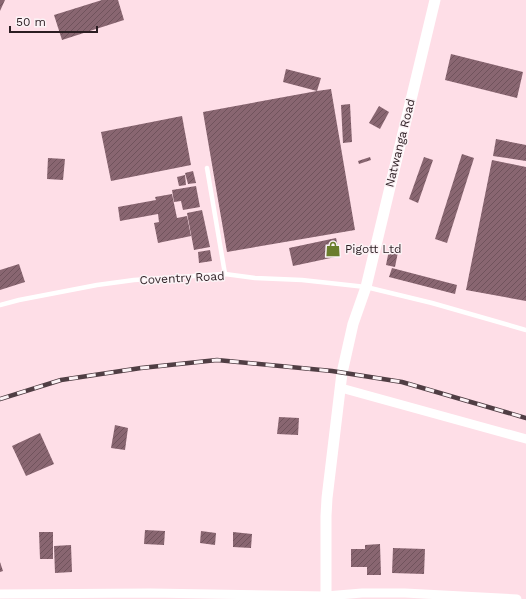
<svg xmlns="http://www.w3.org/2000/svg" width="526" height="599" font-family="'Work Sans',sans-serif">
<defs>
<pattern id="building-hatch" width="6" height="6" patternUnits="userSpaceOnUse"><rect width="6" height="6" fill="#896671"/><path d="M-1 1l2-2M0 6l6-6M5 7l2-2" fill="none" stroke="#70535c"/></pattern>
</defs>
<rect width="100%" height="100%" fill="#fedee7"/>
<!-- building -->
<g fill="url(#building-hatch)">
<polygon points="0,0 5,0 0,11"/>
<polygon points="102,0 118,0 124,20 62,40 54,15"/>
<polygon points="451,54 523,72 517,98 445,80"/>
<polygon points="286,69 321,78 317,91 331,89 355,230 227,252 203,112 317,91 283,82"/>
<polygon points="350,104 352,142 343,143 341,105"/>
<polygon points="379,106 389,112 380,129 369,123"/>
<polygon points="182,116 191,165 111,181 101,132"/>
<polygon points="496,139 526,145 526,161 493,156"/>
<polygon points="462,154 474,158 447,243 435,239"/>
<polygon points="370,157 371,160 359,164 358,161"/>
<polygon points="424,157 433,160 418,203 409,199"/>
<polygon points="48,158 65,159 63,180 47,179"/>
<polygon points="492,160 526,167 526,301 466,290"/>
<polygon points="193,171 196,183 188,184 185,173"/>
<polygon points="185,175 186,185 179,186 177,177"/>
<polygon points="196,186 200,207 183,210 181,201 174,202 172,190"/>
<polygon points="172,194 177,218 187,216 191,236 158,243 154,223 159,222 158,214 120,221 118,207 156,200 155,197"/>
<polygon points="202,210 210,247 194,250 187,213"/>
<polygon points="336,238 340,256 293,266 289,248"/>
<polygon points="390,245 399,247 395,267 386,265"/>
<polygon points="210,250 212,261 199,263 198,252"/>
<polygon points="19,264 25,282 0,290 0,270"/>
<polygon points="392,268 457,285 455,294 389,277"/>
<polygon points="279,417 299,418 298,435 277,434"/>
<polygon points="115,425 128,428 125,450 111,448"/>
<polygon points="40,433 54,464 26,476 12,446"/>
<polygon points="145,530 165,531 164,545 144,544"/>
<polygon points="201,531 216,533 215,545 200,543"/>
<polygon points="39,532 53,532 53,559 40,559"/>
<polygon points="233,532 252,534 251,548 233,547"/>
<polygon points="380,544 381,575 367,575 367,567 351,567 351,549 365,549 365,545"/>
<polygon points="71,545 72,572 55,573 54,546"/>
<polygon points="393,548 425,549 424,574 392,573"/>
<polygon points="0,562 3,571 0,572"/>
</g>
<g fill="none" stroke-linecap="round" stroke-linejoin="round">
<!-- service -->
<g stroke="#fff" stroke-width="4.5">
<polyline points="207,168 225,274"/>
<polyline points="0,305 19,300 97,285 134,280 225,274 255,278 302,280 366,287 432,303 526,330"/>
</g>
<!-- minor -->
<g stroke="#fff" stroke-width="9">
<polyline points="341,388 526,439"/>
<polyline points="0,594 151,593 326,596 362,593 405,593 517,599"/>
</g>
<!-- tertiary -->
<polyline stroke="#fff" stroke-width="11" points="326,599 326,516 327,498 342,373 353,324 366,287 435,0"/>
<!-- rail casing -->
<g stroke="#503e44" stroke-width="4.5">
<polyline id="rail" points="0,399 61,380 141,368 217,360 332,371 402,382 526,418"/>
</g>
<!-- rail -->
<use href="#rail" stroke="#fbf2f5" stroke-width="3" stroke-dasharray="9" stroke-linecap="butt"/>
</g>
<!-- icons -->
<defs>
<g id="shop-bare" transform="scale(1.2)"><path d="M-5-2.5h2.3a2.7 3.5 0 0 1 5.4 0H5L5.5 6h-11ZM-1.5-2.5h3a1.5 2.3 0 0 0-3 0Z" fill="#6a7d2c" stroke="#fbf2f5" stroke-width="2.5" paint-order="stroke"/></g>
</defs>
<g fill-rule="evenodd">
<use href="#shop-bare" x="333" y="249"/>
</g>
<g text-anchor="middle" stroke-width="3" stroke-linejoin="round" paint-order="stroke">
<!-- street labels -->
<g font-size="12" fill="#2b1d22" stroke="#fbf2f5">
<text transform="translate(400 143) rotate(-76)" y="4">Natwanga Road</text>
<text transform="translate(182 278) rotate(-3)" y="4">Coventry Road</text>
</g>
<!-- poi labels -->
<g font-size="12" fill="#2b1d22" stroke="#fbf2f5" text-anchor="start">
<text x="345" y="253">Pigott Ltd</text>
</g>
</g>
<!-- scale -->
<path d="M10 26v6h87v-6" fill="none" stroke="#2b1d22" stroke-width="2"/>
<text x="16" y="26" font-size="12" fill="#2b1d22" stroke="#fbf2f5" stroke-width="3" paint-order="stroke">50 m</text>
</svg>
